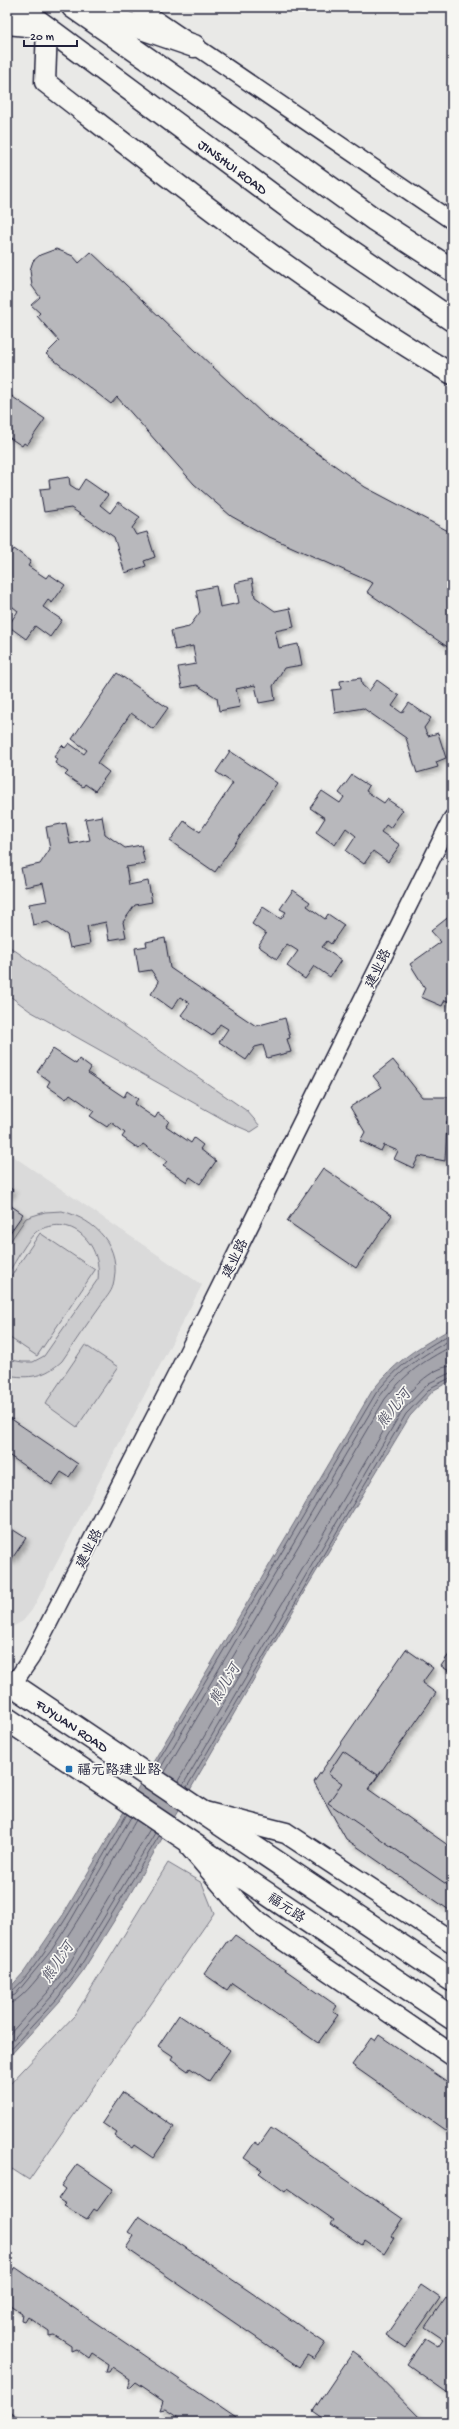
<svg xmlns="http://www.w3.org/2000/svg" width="459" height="2429" font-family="'Gochi Hand','LXGW WenKai TC',sans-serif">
<defs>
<filter id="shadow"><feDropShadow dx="3.5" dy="3.5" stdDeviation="2" flood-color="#0004"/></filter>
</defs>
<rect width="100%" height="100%" fill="#e9e9e7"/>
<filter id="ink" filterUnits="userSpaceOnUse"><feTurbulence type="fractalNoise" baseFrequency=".025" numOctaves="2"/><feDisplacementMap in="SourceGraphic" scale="8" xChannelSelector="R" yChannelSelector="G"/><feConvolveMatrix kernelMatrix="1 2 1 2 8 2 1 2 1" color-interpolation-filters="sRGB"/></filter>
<g filter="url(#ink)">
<!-- built -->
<polygon fill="#dadada" points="7,1152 202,1285 32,1610 23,1621 14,1626 7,1626"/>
<!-- green -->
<g fill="#ccccce" stroke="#777784">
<polygon points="7,945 247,1111 260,1126 251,1132 228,1122 30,1011 7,994"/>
<path d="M 62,1211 C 96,1220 123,1247 113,1285 C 112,1292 104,1300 100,1306 C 87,1324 74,1343 62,1361 C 45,1377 29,1379 7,1375 L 7,1359 L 22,1362 L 33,1362 L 44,1356 L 98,1279 C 102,1246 74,1213 39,1230 C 30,1234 13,1266 7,1275 L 7,1246 L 26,1218 L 45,1212 Z"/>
<polygon points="40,1233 95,1270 37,1356 7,1336 7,1282"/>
<polygon points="85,1345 118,1367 77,1427 45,1404"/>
<polygon points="168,1863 202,1883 214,1913 29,2180 12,2169 7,2176 7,2087 75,2015"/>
</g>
<!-- water -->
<path fill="#a5a5ac" stroke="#71717f" d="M 452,1328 L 452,1380 L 434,1390 L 410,1416 L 304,1592 L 122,1908 L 82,1972 L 60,2001 L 7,2059 L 7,1991 L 24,1972 L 63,1915 L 372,1391 C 399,1358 416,1349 452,1328 Z"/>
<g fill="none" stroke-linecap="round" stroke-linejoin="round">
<!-- shore -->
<g stroke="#565668" stroke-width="1">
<path d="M 155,1766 L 376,1393 C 402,1362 417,1353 452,1333"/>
<path d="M 160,1769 L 380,1396 C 403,1367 420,1357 452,1339"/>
<path d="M 165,1772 L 385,1399 C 407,1372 422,1362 452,1346"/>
<path d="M 178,1781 L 397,1408 C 409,1392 430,1367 452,1366"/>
<polyline points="183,1785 402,1411 429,1383 452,1372"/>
<polyline points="187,1787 406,1414 432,1387 452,1377"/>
<path d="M 7,1993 C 29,1991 112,1840 127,1814"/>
<polyline points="7,1998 15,1995 51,1951 71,1920 131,1817"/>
<path d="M 7,2004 C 36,2003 119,1850 136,1820"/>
<polyline points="7,2037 48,1992 69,1964 150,1829"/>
<polyline points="7,2046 53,1995 74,1967 155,1833"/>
<polyline points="7,2053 57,1999 78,1970 159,1836"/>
</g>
</g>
<!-- building -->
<g fill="#b8b8bc" stroke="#22223b" filter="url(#shadow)">
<polygon points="56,249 73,256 79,263 91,252 265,416 365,487 452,533 452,650 367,592 373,583 265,535 231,516 194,484 117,397 111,404 46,354 59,341 37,316 40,313 31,305 40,297 32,286 30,270 33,261 40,255"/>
<polygon points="7,393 45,419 27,445 24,443 22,446 7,436"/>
<polygon points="69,477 70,485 78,490 85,479 108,495 100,505 110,513 118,502 140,517 132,528 136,535 147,532 155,557 144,561 146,566 125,573 114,537 71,508 44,512 40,489 50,488 49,480"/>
<polygon points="14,549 31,561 28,566 46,578 49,574 65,585 52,603 48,600 43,607 62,620 50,637 35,626 26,639 8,626 18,611 8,603 7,605 7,559"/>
<polygon points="252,579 255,597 275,611 290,608 294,627 275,631 279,648 298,644 302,665 284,668 273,686 275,700 259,703 255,685 236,689 240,707 219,711 217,698 197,685 182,688 178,667 196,664 193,646 175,650 171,631 189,627 200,612 196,590 216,586 220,607 239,603 235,583"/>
<polygon points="117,673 168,708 153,729 131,713 97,763 109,772 95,791 85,784 83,787 65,775 68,772 55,763 57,759 54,757 62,745 65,748 69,743 84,754 87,750 72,739"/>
<polygon points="361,678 362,685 369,691 377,680 399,696 392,706 402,713 409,703 431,718 424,728 428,736 438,733 446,758 436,762 438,767 417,773 406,738 363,708 335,713 332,690 341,689 340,681"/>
<polygon points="230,751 277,783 215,872 170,841 184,821 200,832 233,783 216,772"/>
<polygon points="352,775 369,786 366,791 384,803 387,799 403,810 390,828 386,825 381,832 400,845 388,862 373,851 364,864 346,851 356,836 346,828 335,845 316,832 325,818 310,808 322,791 340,803 344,797 339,793"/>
<polygon points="102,816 105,834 125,848 141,845 145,864 126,867 129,885 148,881 152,902 135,905 123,922 126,937 109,940 106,922 87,926 90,944 70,948 67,935 48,922 33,925 29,904 47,901 43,883 25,887 21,868 40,864 50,849 46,827 66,823 70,844 90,840 85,819"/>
<polygon points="293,890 310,902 307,906 325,919 328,914 344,925 331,944 327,941 322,947 341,960 330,977 314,966 305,979 287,966 298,951 287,944 277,959 258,946 266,934 252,924 263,907 281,919 286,912 280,909"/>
<polygon points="451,915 452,1003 445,1000 442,1006 421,997 425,988 410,964 441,942 431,931"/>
<polygon points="165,938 170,968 256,1026 285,1018 290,1038 287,1039 291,1052 267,1058 263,1045 255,1047 246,1060 219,1042 228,1029 220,1024 212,1036 181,1015 190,1003 180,997 172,1009 151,994 159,982 151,970 139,972 135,948 147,946 146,942"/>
<polygon points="53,1049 76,1064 79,1059 91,1068 88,1073 124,1097 127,1091 138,1099 134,1104 155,1118 158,1113 169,1121 166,1126 191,1143 194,1138 203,1145 200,1149 216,1161 200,1184 190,1177 187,1182 163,1166 167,1161 143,1144 139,1149 122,1137 125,1133 111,1122 107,1127 90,1116 94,1111 70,1094 66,1099 47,1086 50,1081 37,1072"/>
<polygon points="393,1060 422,1097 452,1097 452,1121 447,1121 445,1161 419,1156 413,1168 394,1159 398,1151 384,1145 381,1151 360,1141 365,1132 350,1107 382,1087 373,1076"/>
<polygon points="323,1168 392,1215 356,1268 287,1221"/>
<polygon points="7,1186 13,1190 7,1198"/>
<polygon points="7,1203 23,1214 7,1237"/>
<polygon points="7,1416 78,1464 69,1477 61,1472 52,1485 7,1454"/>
<polygon points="7,1526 26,1538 11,1560 7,1558"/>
<polygon points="406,1649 433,1668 422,1683 436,1693 357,1806 452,1872 452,1912 346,1839 314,1782"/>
<polygon points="452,1650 452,1673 441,1666"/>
<polygon points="343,1751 378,1775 368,1789 452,1848 452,1888 328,1803 342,1783 328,1774"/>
<polygon points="235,1935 337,2006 333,2012 338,2015 318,2043 232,1983 227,1990 204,1974 228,1940 230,1941"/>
<polygon points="179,2015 230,2050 209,2081 190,2068 188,2071 171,2059 173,2056 158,2046"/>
<polygon points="379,2035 452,2085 452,2135 352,2065 371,2038 375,2041"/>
<polygon points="123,2092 174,2127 153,2158 134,2145 132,2148 115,2136 117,2133 102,2123"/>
<polygon points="271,2128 403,2219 391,2236 394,2238 384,2254 365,2241 362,2245 331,2224 334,2220 288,2188 285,2192 259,2173 262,2170 244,2158 255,2142 259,2145"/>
<polygon points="77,2164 113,2189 97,2211 94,2209 87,2219 64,2206 66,2204 58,2199 65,2189 61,2186"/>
<polygon points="139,2216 325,2343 314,2359 307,2355 299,2367 126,2248 134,2236 128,2232"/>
<polygon points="15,2267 68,2304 242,2422 180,2422 180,2419 165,2409 160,2410 163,2401 135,2382 130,2387 127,2387 130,2379 112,2367 109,2372 106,2372 108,2364 93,2354 90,2359 76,2349 71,2351 71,2346 54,2335 49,2336 49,2331 27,2316 24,2321 21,2320 22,2313 7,2303 7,2275 9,2276"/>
<polygon points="421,2285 440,2298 405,2348 386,2335"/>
<polygon points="446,2297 452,2301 452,2396 407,2364 425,2338 438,2346 443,2339 425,2327"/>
<polygon points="353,2352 361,2358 424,2422 329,2422 313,2411"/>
<polygon points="7,2411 24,2422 7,2422"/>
</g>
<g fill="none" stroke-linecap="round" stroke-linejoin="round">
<!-- minor casing -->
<g stroke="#22223b" stroke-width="19">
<g id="minor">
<polyline points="138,7 452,221"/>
<polyline points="7,1693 31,1658 180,1367 452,818"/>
</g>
</g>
<!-- tertiary casing -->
<g stroke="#22223b" stroke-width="23">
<g id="tertiary">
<path d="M 7,24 L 47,28 L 45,82 C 177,184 308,289 452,374"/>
<polyline points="204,1812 286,1833 452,1942"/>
<polyline points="191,1848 238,1903 259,1923 452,2055"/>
</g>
</g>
<!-- secondary casing -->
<g stroke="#22223b" stroke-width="25">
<g id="secondary">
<path id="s1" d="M 7,1681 L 452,1980"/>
<polyline points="7,1719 452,2018"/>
</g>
</g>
<!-- primary casing -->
<g stroke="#22223b" stroke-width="25">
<g id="primary">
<path id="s2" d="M 19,7 L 307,221 L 452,320"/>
<polyline points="73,7 253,132 375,220 452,270"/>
<polyline points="92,11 194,46"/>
</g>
</g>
<!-- minor -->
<use href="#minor" stroke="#f6f6f2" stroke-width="16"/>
<!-- tertiary -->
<use href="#tertiary" stroke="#f6f6f2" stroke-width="20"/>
<!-- secondary -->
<use href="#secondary" stroke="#f6f6f2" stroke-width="22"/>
<!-- primary -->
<use href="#primary" stroke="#f6f6f2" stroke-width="22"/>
</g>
</g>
<!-- markers -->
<rect fill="#1f6fb2" stroke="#f6f6f2" stroke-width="1.5" x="65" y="1765" width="8" height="8" rx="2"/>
<g text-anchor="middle" stroke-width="3.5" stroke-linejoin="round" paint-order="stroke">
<!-- street labels -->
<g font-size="14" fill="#22223b" stroke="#f6f6f2">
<text dy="5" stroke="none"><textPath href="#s2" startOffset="267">JINSHUI ROAD</textPath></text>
<text transform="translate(377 968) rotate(-64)" y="5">建业路</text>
<text transform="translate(234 1258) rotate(-64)" y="5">建业路</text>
<text transform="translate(88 1548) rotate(-63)" y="5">建业路</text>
<text dy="5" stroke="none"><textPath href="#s1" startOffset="79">FUYUAN ROAD</textPath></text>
<text transform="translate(287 1907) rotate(34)" y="5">福元路</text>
</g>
<!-- poi labels -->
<g font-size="14" fill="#22223b" stroke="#f6f6f2" text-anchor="start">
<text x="77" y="1774">福元路建业路</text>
</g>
<!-- water labels -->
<g font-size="15" font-style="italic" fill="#565668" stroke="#f6f6f2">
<text transform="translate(393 1408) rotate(-51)" y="5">熊儿河</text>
<text transform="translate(224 1684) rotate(-59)" y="5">熊儿河</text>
<text transform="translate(57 1962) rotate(-56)" y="5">熊儿河</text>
</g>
</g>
<!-- margin -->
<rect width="459" height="2429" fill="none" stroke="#f6f6f2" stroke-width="24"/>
<rect x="12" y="12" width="435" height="2405" fill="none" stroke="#22223b" stroke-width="1.5" filter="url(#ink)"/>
<!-- scale -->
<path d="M24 40v6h53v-6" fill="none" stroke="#22223b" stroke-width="2"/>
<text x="30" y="40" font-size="12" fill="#22223b" stroke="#f6f6f2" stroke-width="3" paint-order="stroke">20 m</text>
</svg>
